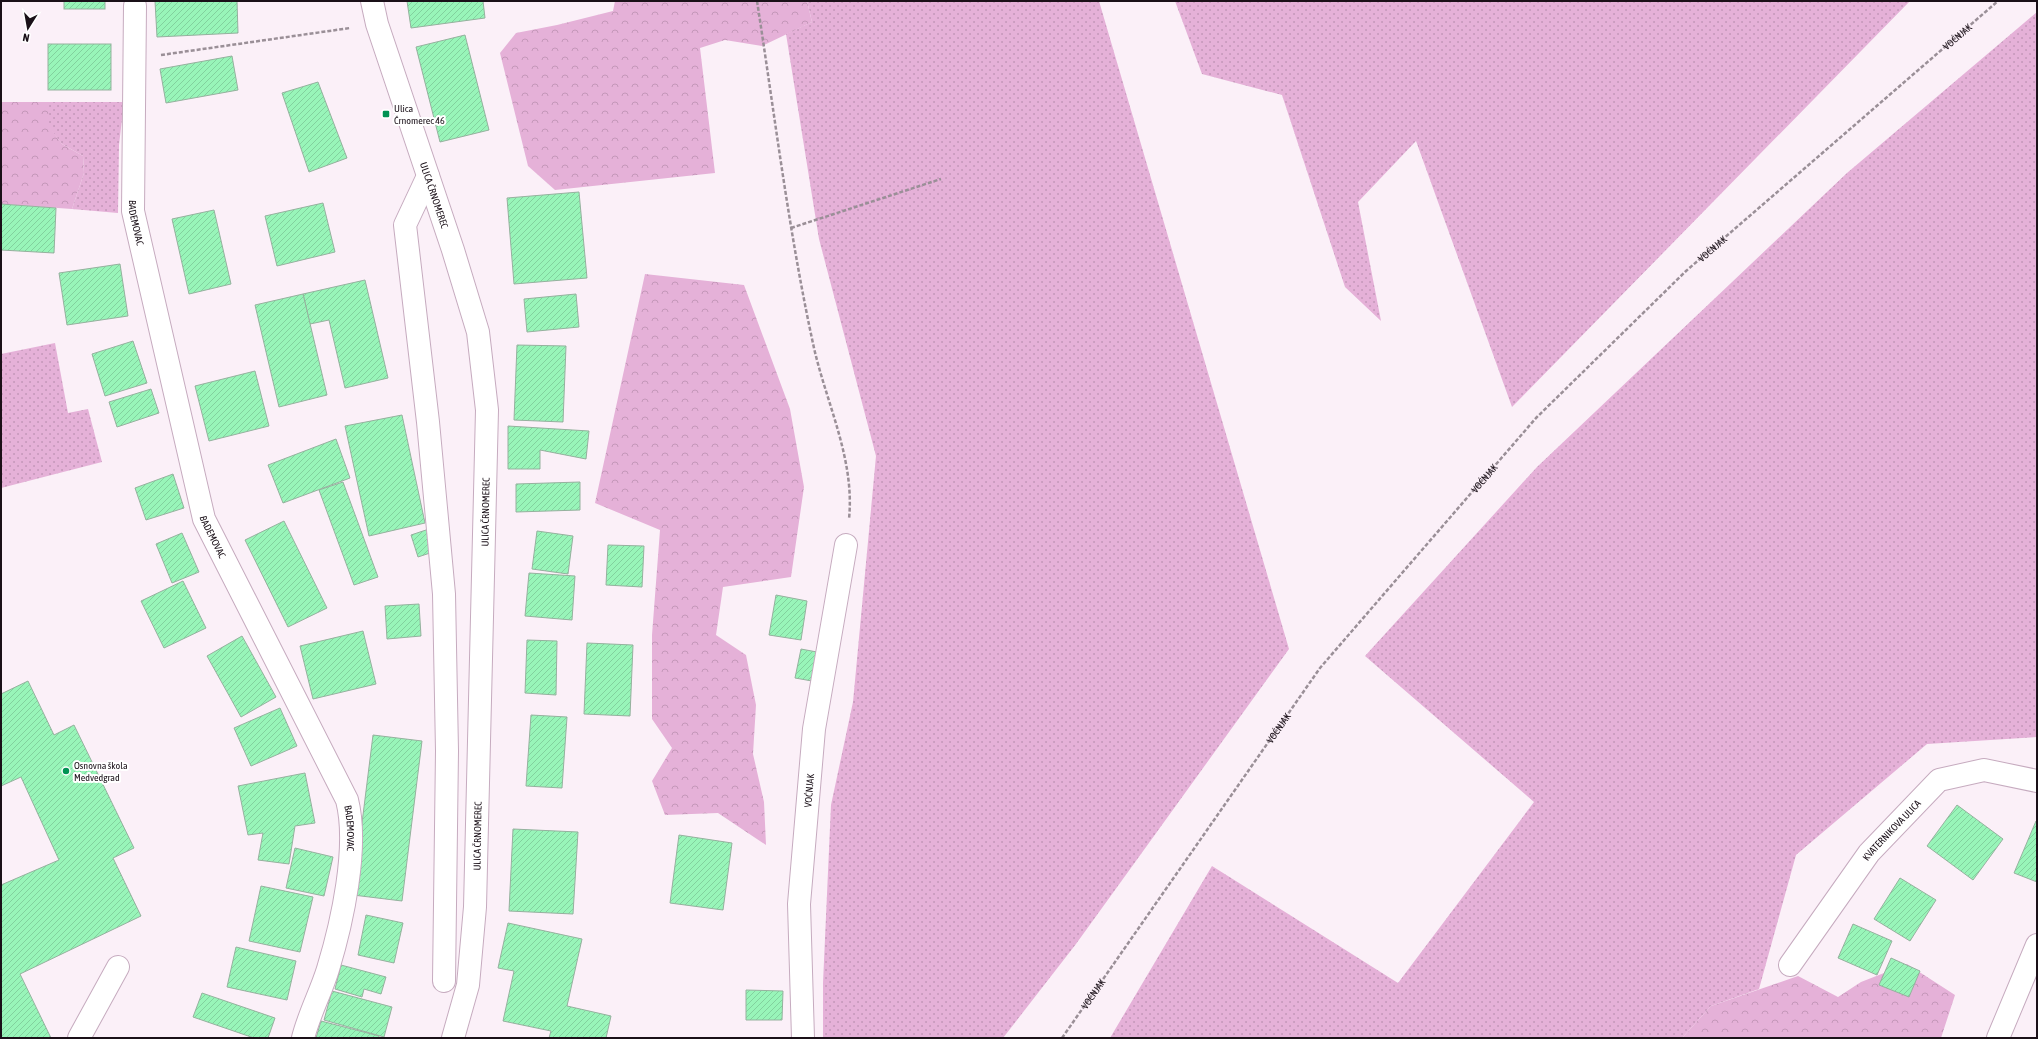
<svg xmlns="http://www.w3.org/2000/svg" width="2038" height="1039" font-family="'Asap Condensed',sans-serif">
<defs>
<pattern id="grass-dots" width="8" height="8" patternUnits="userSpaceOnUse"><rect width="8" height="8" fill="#e5b1d8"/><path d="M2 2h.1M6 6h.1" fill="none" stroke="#c497b9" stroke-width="1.8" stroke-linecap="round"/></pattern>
<pattern id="forest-crowns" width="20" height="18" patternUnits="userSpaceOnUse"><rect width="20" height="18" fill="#e5b1d8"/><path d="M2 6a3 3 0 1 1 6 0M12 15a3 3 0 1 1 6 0" fill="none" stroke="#c497b9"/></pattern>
<pattern id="building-hatch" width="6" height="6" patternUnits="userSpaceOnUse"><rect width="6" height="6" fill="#98f5b9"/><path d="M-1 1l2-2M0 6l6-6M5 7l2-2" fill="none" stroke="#82d19e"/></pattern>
</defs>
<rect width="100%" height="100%" fill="#fbf0f8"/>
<!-- grass -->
<g fill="url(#grass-dots)">
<polygon points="807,1 1099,1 1289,649 1076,944 1003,1038 823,1038 823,983 831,805 853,702 876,456 819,239 786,34 812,22"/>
<polygon points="1175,1 1910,1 1512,407 1416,141 1358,202 1381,321 1345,287 1282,95 1202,74"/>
<polygon points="2037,12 2037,737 1927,744 1796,855 1759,989 1711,1006 1682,1038 1110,1038 1212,866 1398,983 1534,802 1365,656 1537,467 1847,173"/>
<polygon points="48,102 124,102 119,145 118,213 72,209 84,173 83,156 62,144 48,126"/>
<polygon points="55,343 68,413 88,409 102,462 1,488 1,354"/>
</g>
<!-- forest -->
<g fill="url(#forest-crowns)">
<polygon points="615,1 807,1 812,22 762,46 725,40 700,48 715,173 555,190 528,166 500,53 516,33 557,25 613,11"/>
<polygon points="1,102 48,102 49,126 62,144 83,156 84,173 72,209 1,204"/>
<polygon points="645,274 744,285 790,409 804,487 791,577 723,587 716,635 746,655 756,705 753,754 764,802 766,845 718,813 665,815 652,781 672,748 652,719 652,635 660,530 595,503"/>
<polygon points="1907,964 1955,995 1941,1038 1682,1038 1711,1006 1798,976 1838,997 1861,982"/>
</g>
<!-- building -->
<g fill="url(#building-hatch)" stroke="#95b19e">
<rect x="64" y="1" width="41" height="8"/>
<polygon points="155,1 237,1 238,33 157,37"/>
<polygon points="407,1 483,1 485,18 411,28"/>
<polygon points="465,35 489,130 440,142 416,47"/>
<rect x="48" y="44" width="63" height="46"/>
<polygon points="232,56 238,90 166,103 160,69"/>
<polygon points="318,82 347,158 309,172 282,93"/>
<polygon points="579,192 587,278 514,284 507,198"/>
<polygon points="323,203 335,252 277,266 265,216"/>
<polygon points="1,204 56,208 54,253 1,250"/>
<polygon points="214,210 231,284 189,294 172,219"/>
<polygon points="120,264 128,316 67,325 59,273"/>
<polygon points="365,280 388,378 345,388 329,320 310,324 303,294"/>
<polygon points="303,294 327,395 279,407 255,305"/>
<polygon points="576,294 579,327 527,332 524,299"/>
<polygon points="133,341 147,383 105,396 92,354"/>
<polygon points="517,345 566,346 563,422 514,420"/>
<polygon points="255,371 269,426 209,441 195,386"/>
<polygon points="151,389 159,413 117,427 109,402"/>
<polygon points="402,415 425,523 369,536 345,426"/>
<polygon points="508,426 589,431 586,459 540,450 540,469 508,469"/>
<polygon points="336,439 350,478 283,503 268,465"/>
<polygon points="173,474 184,508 146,520 135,488"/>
<polygon points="343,482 378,577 354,585 319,490"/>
<polygon points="580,482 580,510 516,512 516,484"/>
<polygon points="284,521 327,608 288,627 245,540"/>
<polygon points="432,528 439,550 418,557 411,535"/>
<polygon points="537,531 573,536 568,574 532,569"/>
<polygon points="182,533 199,572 172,583 156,544"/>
<polygon points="608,545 644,546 642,587 606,585"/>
<polygon points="529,573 575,576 572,620 525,616"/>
<polygon points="183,581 206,628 164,648 141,601"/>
<polygon points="776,595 807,601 801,640 769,635"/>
<polygon points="419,604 421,636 387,639 385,606"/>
<polygon points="363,631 376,684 313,699 300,646"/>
<polygon points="242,636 276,697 241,717 207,656"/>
<polygon points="527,640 557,641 556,695 525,693"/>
<polygon points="587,643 633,645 630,716 584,714"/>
<polygon points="801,649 817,652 812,681 795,678"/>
<polygon points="28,681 54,735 74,725 134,848 113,858 141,916 20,974 51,1038 1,1038 1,885 59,860 21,777 1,786 1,694"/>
<polygon points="280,708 297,746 251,766 234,728"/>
<polygon points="531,715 567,717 562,788 526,786"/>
<polygon points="373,735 422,741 402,901 353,895"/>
<polygon points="305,773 315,823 295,826 289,864 258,860 263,833 248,835 238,786"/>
<polygon points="1957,805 2003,839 1973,880 1927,846"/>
<polygon points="2036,821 2037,822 2037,882 2014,873"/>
<polygon points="513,829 578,832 573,914 509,911"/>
<polygon points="679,835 732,843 723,910 670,903"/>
<polygon points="295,848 333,857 324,896 286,888"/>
<polygon points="1900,878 1936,900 1910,941 1874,919"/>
<polygon points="261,886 313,897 300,952 249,941"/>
<polygon points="366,915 403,923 394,963 358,955"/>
<polygon points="508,923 582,939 567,1006 611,1016 606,1038 549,1038 551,1031 503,1021 514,971 498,968"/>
<polygon points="1853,924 1892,941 1877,975 1838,958"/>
<polygon points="236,947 296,961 287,1000 227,987"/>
<polygon points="1891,958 1920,971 1909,997 1879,985"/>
<polygon points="341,965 386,977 381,994 364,989 362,997 335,989"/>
<polygon points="746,990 783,991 782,1020 746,1020"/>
<polygon points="332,991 392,1007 384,1037 324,1020"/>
<polygon points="202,993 275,1018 268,1038 254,1038 193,1017"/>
<polygon points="321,1021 379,1036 379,1038 316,1038"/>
</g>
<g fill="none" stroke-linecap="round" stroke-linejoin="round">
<!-- minor casing -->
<g stroke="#c6abbf" stroke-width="24">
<g id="minor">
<path id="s2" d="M 372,1 L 377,24 L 453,250 L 478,332 L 487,410 L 475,907 L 468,985 L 453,1038"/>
<path id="s3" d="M 135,6 L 133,211 L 204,519 L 347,800 C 359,847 342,923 328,969 C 321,992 309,1014 303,1038"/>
<polyline points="428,176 405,225 428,422 444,594 447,751 444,981"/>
<path id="s4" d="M 1790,965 L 1869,853 L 1939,780 L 1984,770 L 2037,781"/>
<polyline points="79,1038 118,967"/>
<path id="s5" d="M 803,1038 L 799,904 L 814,729 L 846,545"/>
<polyline points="1998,1038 2037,945"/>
</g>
</g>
<!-- path -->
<g stroke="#9a8f97" stroke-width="2.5" stroke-dasharray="4 2" stroke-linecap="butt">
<path d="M 757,1 C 775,117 789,234 814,348 C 827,405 855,460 849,519"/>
<polyline points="161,55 350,28"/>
<polyline points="791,228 941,179"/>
<path id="s1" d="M 1062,1038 L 1320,668 L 1536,418 L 1686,271 L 1998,1"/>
</g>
<!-- minor -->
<use href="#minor" stroke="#fff" stroke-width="22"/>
</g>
<!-- markers -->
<g fill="#009253" stroke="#fff" stroke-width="1.5">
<rect x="382" y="110" width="8" height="8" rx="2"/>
<circle cx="66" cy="771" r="4"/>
</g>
<g text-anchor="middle" stroke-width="4" stroke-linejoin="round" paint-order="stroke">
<!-- street labels -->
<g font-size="10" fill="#1a1018" stroke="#fff">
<text dy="4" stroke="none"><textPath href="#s1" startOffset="1350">VOĆNJAK</textPath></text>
<text dy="4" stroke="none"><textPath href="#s2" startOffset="204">ULICA ČRNOMEREC</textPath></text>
<text dy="4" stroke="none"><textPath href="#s3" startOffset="217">BADEMOVAC</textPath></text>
<text dy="4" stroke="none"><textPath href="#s1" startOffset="1026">VOĆNJAK</textPath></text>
<text dy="4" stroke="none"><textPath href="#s1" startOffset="702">VOĆNJAK</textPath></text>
<text transform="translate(485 512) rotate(-89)" y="4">ULICA ČRNOMEREC</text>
<text dy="4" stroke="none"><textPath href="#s3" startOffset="541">BADEMOVAC</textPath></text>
<text dy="4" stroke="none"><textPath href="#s1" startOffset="378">VOĆNJAK</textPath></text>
<text dy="4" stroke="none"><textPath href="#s5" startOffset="248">VOĆNJAK</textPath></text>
<text dy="4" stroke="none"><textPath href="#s3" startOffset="865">BADEMOVAC</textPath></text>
<text dy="4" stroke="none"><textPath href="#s4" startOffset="169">KVATERNIKOVA ULICA</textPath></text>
<text transform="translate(477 836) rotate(-89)" y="4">ULICA ČRNOMEREC</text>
<text dy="4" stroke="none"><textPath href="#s1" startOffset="54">VOĆNJAK</textPath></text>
</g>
<!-- poi labels -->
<g font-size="10" fill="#1a1018" stroke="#fff" text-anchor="start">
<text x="394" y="112">Ulica<tspan x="394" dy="12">Črnomerec 46</tspan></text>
<text x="74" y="769">Osnovna škola<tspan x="74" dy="12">Medvedgrad</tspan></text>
</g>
</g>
<!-- border -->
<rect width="2038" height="1039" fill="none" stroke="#1a1018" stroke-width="4"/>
<!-- north arrow -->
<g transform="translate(28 28) rotate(191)" stroke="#ffffff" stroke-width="3" paint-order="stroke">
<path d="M0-3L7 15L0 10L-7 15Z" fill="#1a1018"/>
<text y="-6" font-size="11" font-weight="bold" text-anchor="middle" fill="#1a1018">N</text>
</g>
</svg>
